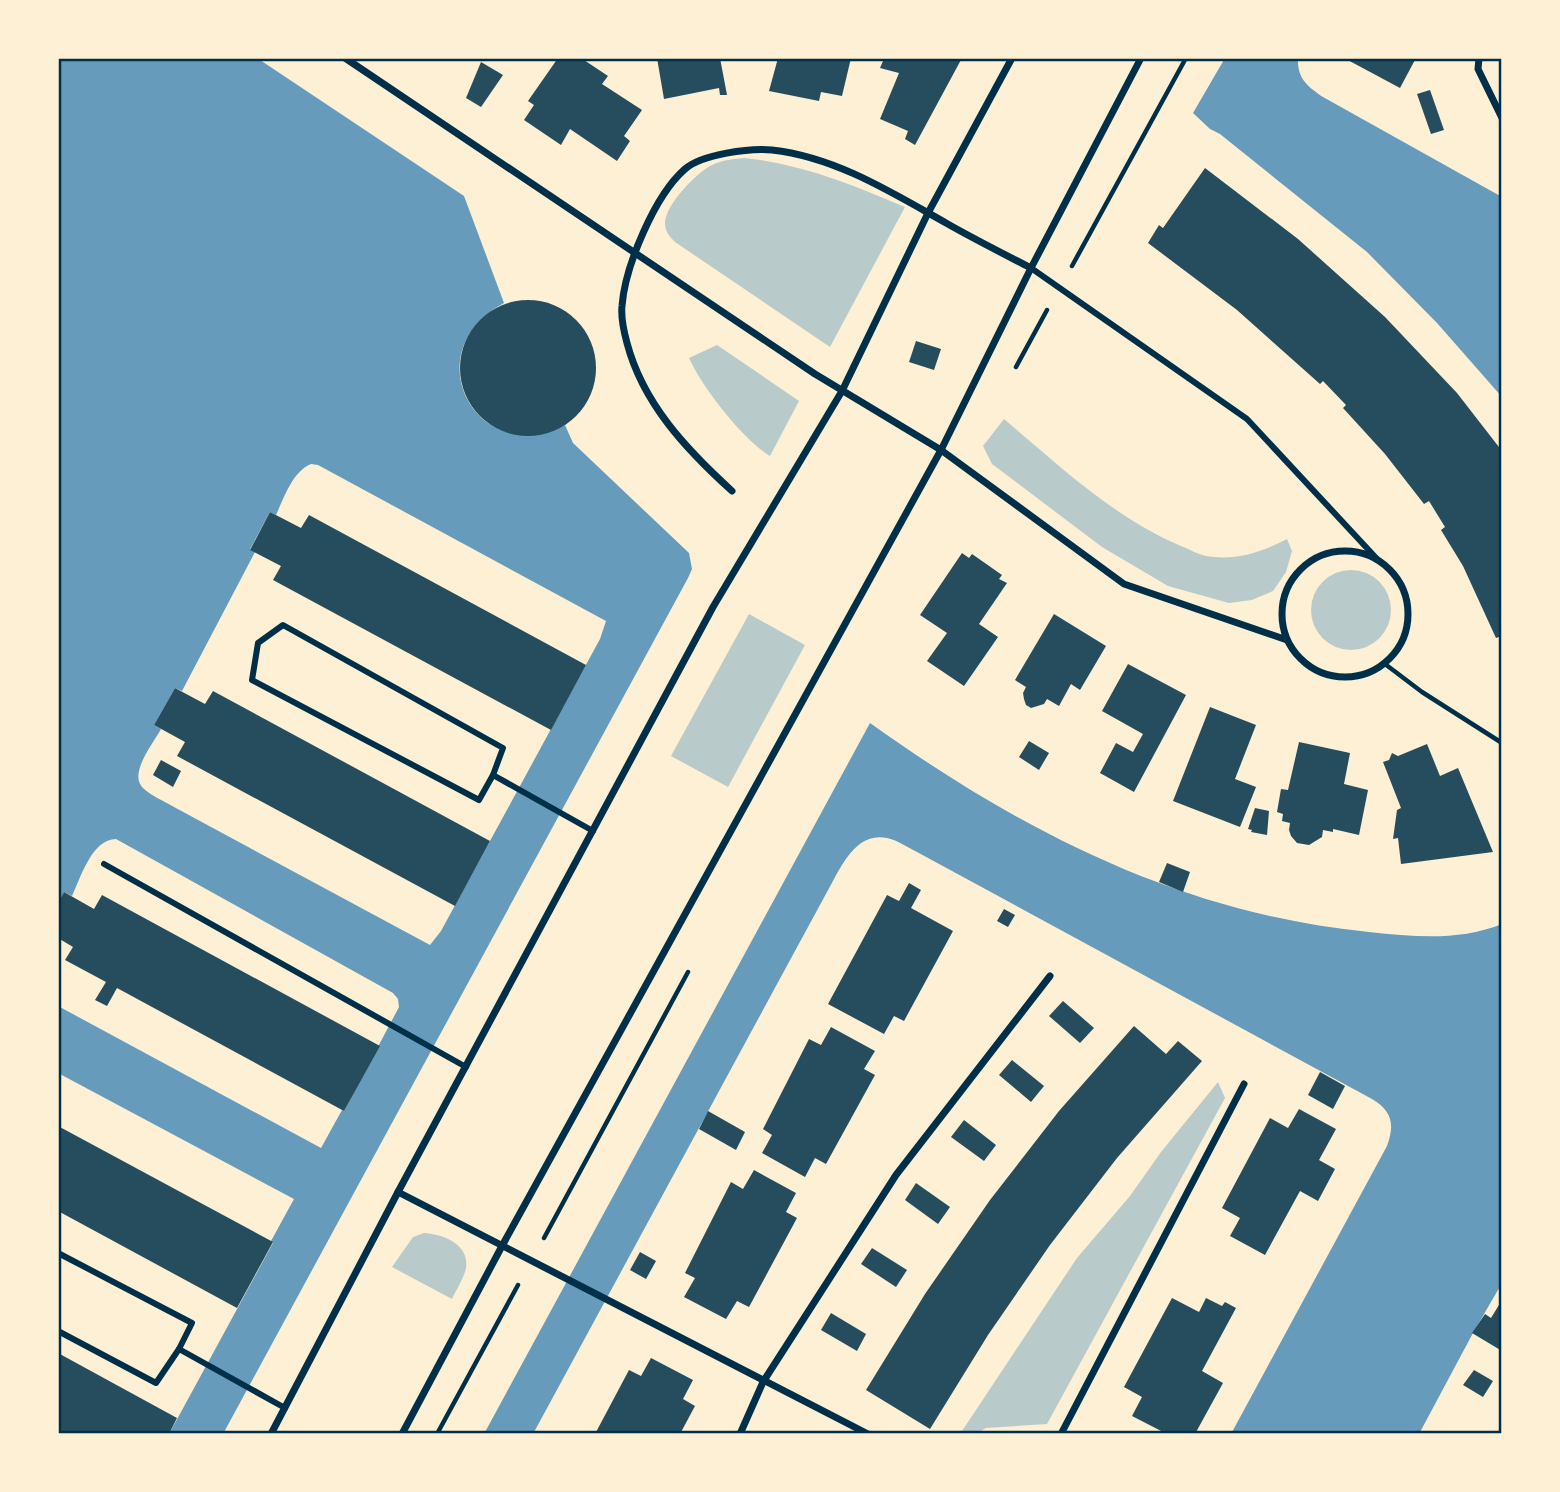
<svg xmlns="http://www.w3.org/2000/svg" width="1560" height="1492" font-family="'Fira Sans Condensed',sans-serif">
<rect width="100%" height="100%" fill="#fdf0d5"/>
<!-- green -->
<g fill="#b9caca">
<path d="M 745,158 C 802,164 853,185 905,207 L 830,347 L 675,242 C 669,236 665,231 665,223 C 665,205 697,172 712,165 C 722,160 734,159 745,158 Z"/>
<path d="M 717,345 L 799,401 L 770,456 C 742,439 702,387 689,358 Z"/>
<path d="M 1004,419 C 1059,465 1114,518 1181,546 C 1189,549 1197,554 1206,556 C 1235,561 1262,552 1287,539 L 1292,551 L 1286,572 L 1273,591 L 1252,600 L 1229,603 L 1168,586 L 1102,547 L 992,464 L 983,446 Z"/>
<circle cx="1351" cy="610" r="40"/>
<polygon points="749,614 805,645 728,787 671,756"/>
<polygon points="1218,1082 1225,1098 1047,1424 986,1428 976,1434 960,1434 1077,1258 1130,1196 1161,1152"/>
<path d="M 424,1233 C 442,1234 470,1244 466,1268 C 464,1278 456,1290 452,1299 L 392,1267 L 413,1237 Z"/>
</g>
<!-- water -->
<g fill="#669bbc" fill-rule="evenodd">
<path d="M 58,58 L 257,58 L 464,196 L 504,303 C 413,351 476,470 565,425 L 573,443 L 689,553 L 692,569 L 688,578 L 223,1434 L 169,1434 L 273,1243 L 271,1241 L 294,1199 L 58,1073 L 58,1006 L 321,1148 L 342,1110 L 344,1111 L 399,1007 L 398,999 L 393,993 L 116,839 C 92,839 81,877 72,896 L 64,892 L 58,903 ZM 311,464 L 318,465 L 606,621 L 600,639 L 441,931 L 430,945 L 174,807 C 164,801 152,796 144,789 C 127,775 153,744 161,729 L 154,725 L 175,688 L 182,691 L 255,552 L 250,549 L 270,512 L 276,515 C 284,498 292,472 311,464 Z"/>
<path d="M 1225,58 L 1298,58 C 1297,78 1307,86 1323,97 L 1502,197 L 1502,397 L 1437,323 L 1367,252 L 1220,134 L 1210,129 L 1193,113 Z"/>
<path d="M 870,723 C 1021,831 1182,914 1369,932 C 1417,937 1459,941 1502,924 L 1502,1283 L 1473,1333 L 1419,1434 L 1231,1434 L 1387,1146 C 1395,1124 1392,1111 1372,1099 L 917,852 C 907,847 897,840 887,838 C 855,831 840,869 827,892 L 533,1434 L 484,1434 Z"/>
</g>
<!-- building -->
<g fill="#264d5e">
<polygon points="558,58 581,58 608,76 602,84 642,110 624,136 630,141 617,161 570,129 561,145 524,120 534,105 528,101"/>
<polygon points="657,58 720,58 727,95 720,95 719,88 664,99"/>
<polygon points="778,58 851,58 842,96 821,92 819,101 769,91"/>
<polygon points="875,58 962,58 915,145 905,139 908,131 880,119 899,73 880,68 883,61"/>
<polygon points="1344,58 1416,58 1400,88"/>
<polygon points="481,62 503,75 481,107 466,98"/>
<polygon points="1430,90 1444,130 1431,134 1417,94"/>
<polygon points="1205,168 1298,239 1385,317 1457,393 1502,451 1502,636 1496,638 1463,566 1441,530 1445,527 1429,501 1424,504 1385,454 1343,408 1346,405 1323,381 1320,384 1237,310 1148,243 1159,225 1163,228"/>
<circle cx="528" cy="368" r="68"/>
<polygon points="916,341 941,349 934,370 909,362"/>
<polygon points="270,512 301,528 309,515 586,665 551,730 273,580 281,566 250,550"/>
<polygon points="962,553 969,558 972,554 1002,575 999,579 1007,583 979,624 998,637 964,686 927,661 947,633 920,615"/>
<polygon points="1054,614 1106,646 1080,690 1071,684 1059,706 1047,699 1044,704 1031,708 1026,705 1024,699 1023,693 1026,687 1015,680"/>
<polygon points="1128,664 1186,695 1134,792 1100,773 1116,743 1133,752 1143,734 1102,711"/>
<polygon points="175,688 205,704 213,691 490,841 455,906 177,756 185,742 154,725"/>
<polygon points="1210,707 1256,725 1235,779 1256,787 1240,827 1173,801"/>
<polygon points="1029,741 1049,753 1039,770 1019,757"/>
<polygon points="1299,742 1350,753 1344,784 1368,790 1359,835 1333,829 1333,832 1323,830 1322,837 1309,845 1297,843 1291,836 1289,830 1290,823 1282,821 1283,814 1277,812 1281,789 1288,790"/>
<polygon points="1427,744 1440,776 1458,768 1493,852 1401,864 1398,838 1393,839 1397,810 1401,808 1383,762 1389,760 1392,753 1398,756"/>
<polygon points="161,760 181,771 173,787 153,775"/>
<polygon points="1255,808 1269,811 1267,835 1251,832 1252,830 1248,829"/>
<polygon points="1167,863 1190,872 1183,892 1159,882"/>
<polygon points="909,883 921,890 911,908 953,931 904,1021 894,1016 884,1034 828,1004 887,895 899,901"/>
<polygon points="64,892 94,909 102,895 380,1046 344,1111 117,988 107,1006 95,1000 106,982 65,960 73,947 58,938 58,903"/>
<polygon points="1004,909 1015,915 1008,927 997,921"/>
<polygon points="1063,1001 1094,1028 1080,1043 1049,1016"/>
<polygon points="1134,1026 1166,1054 1178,1041 1202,1061 1117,1158 1050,1245 988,1335 930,1429 866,1390 925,1294 990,1200 1059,1111"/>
<polygon points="831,1027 875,1051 864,1069 875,1075 826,1164 815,1158 805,1177 762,1153 772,1135 763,1129 809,1039 821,1045"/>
<polygon points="1012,1060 1044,1086 1031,1102 999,1075"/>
<polygon points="1320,1072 1345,1086 1333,1109 1308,1095"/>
<polygon points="1299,1109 1336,1129 1319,1160 1335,1169 1318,1201 1300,1191 1265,1255 1230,1236 1240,1218 1222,1208 1270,1118 1288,1128"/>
<polygon points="708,1111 745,1132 736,1150 699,1129"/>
<polygon points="964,1120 996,1145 984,1161 951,1137"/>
<polygon points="58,1126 273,1242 237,1308 58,1211"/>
<polygon points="754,1170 796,1193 786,1212 797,1218 749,1307 737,1301 726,1319 684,1297 695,1278 685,1273 731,1182 743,1189"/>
<polygon points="916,1183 950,1207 938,1224 905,1200"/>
<polygon points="872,1248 907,1270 896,1287 861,1264"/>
<polygon points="640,1252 656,1261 646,1279 630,1270"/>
<polygon points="1172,1298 1199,1312 1206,1298 1222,1306 1225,1302 1236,1308 1202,1371 1223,1383 1195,1434 1175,1434 1169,1431 1167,1434 1132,1416 1142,1397 1124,1387"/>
<polygon points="1502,1300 1502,1351 1472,1333 1485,1314 1491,1318"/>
<polygon points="831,1313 866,1334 857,1351 821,1330"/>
<polygon points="58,1353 177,1418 169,1434 58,1434"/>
<polygon points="651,1358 693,1380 683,1399 695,1406 680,1434 595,1434 629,1370 641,1376"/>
<polygon points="1474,1370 1493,1381 1483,1397 1463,1385"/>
</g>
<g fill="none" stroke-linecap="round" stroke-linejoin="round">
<!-- path -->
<g stroke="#003049" stroke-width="4.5">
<polyline points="1072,266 1186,58"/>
<polyline points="1016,367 1047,310"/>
<polyline points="1385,664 1422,692 1502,743"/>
<polyline points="544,1238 688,972"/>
<polyline points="437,1434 518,1285"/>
</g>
<!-- pedestrian -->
<g stroke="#003049" stroke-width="6">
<polyline points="1031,268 1247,419 1378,560"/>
<polygon points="283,625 503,748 493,775 479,800 252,680 258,643"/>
<polyline points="493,775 593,831"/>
<polyline points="104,864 466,1067"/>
<polyline points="58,1253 192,1323 179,1349 156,1383 58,1331"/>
<polyline points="179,1349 285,1408"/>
</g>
<!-- minor -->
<g stroke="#003049" stroke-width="7">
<polyline points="345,58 815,374 941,450 1124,584 1287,640"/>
<polyline points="1479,58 1478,69 1502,118"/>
<path d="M 732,491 C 687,450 643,404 627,343 C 624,332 621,316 622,306 C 625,266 655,195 685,169 C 702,154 750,148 772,150 C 835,157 891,192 946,223 C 974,239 1002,253 1031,268"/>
<circle cx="1345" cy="614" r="63"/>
<polyline points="398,1192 868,1434"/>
<polyline points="271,1434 398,1192 713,607 842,391 928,213 1012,58"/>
<polyline points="402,1434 502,1246 941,450 1031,268 1141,58"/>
<polyline points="740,1434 763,1382 896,1175 1050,976"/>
<polyline points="1061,1434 1244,1084"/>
</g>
</g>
<!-- border -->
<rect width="1560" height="1492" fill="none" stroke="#fdf0d5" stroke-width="119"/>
<rect x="60" y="60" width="1440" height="1372" fill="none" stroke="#003049" stroke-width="2.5"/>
</svg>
